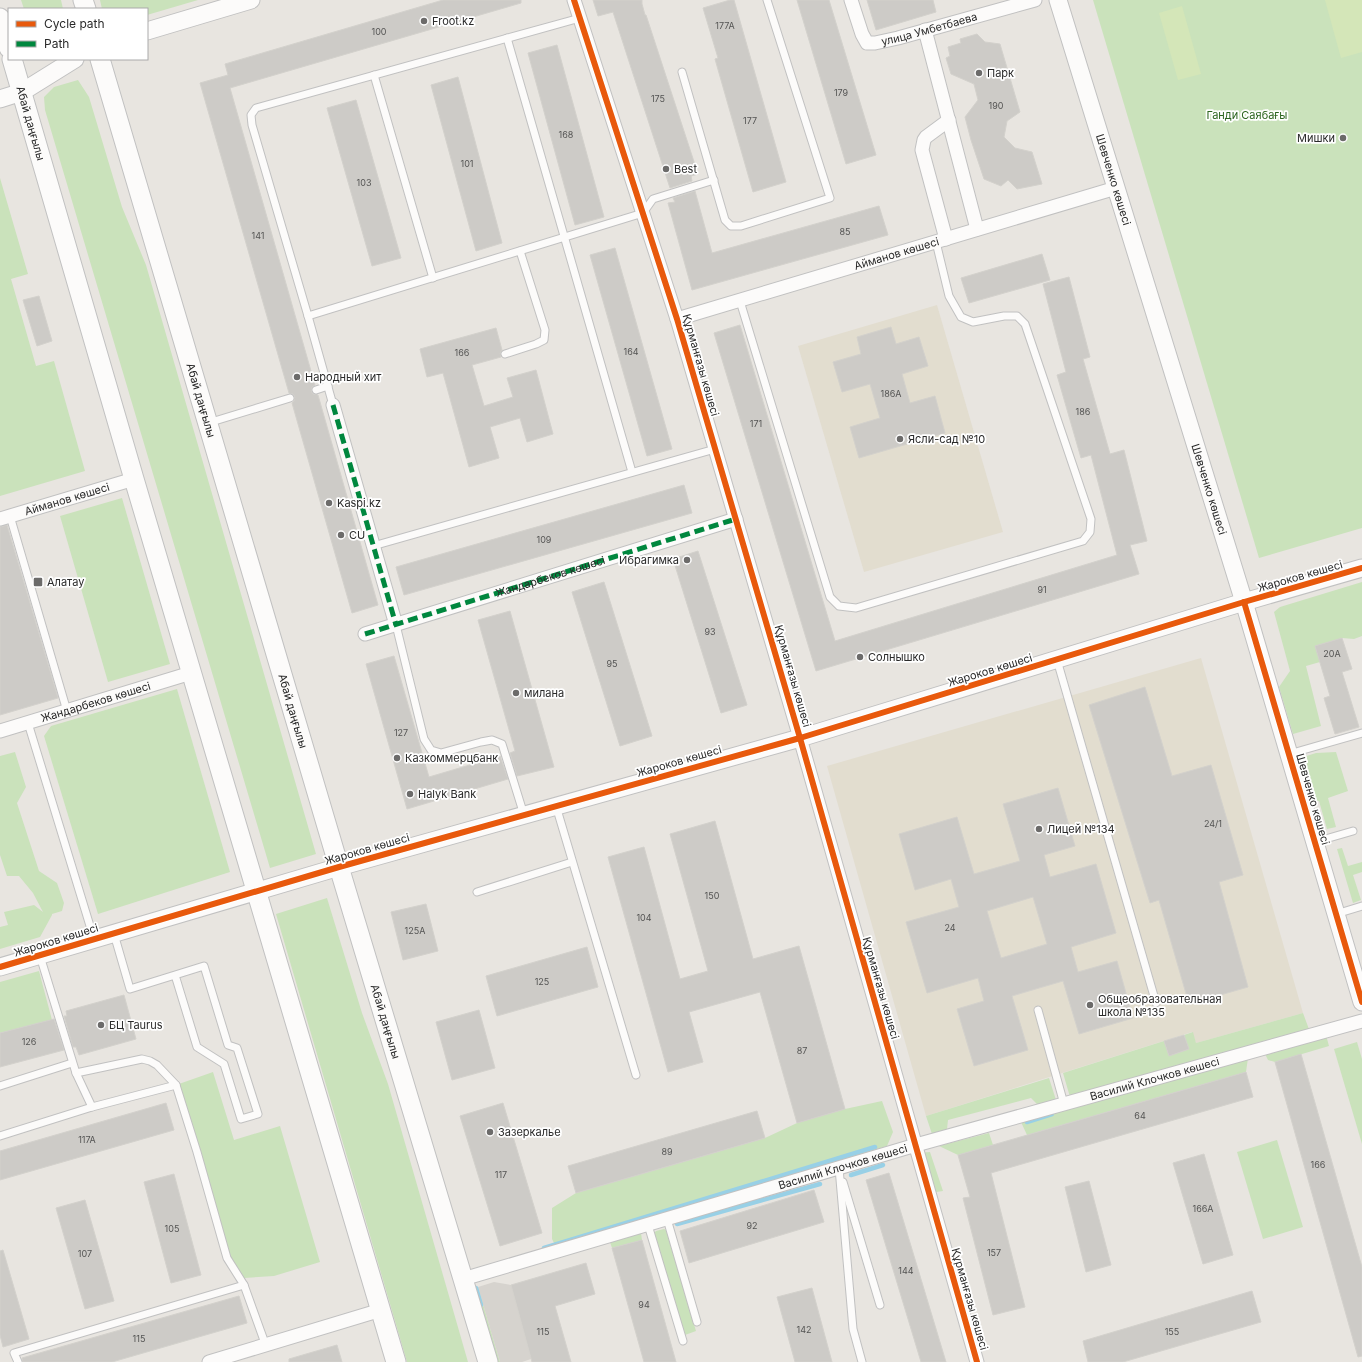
<svg xmlns="http://www.w3.org/2000/svg" width="1362" height="1362" font-family="Inter,sans-serif">
<rect width="100%" height="100%" fill="#e8e5e0"/>
<!-- education -->
<g fill="#e2ddcf">
<polygon points="937,305 1003,532 864,572 798,346"/>
<polygon points="1201,658 1303,1013 1196,1043 1192,1032 926,1116 827,766"/>
</g>
<!-- green -->
<g fill="#cae2bb">
<polygon points="21,0 61,0 63,9 24,9"/>
<polygon points="100,0 198,0 147,15 147,9 102,9"/>
<polygon points="1093,0 1362,0 1362,528 1259,558"/>
<polygon points="78,80 89,97 122,207 146,265 316,854 270,868 45,110 44,97 54,87"/>
<polygon points="0,178 28,274 11,279 36,366 54,361 85,471 0,496"/>
<polygon points="122,498 170,664 108,682 60,516"/>
<polygon points="1362,582 1362,636 1354,639 1342,638 1315,646 1320,662 1306,666 1321,726 1293,734 1279,687 1290,671 1274,612 1280,607"/>
<polygon points="177,689 230,872 98,914 44,736 51,726"/>
<polygon points="15,752 26,787 17,803 39,871 57,883 64,903 62,911 52,914 52,915 40,937 0,949 0,927 8,925 4,912 34,905 43,912 33,893 19,876 7,876 0,855 0,756"/>
<polygon points="1336,752 1348,791 1328,798 1336,827 1327,829 1319,801 1314,801 1300,758 1316,753"/>
<polygon points="1342,848 1348,866 1362,862 1362,872 1353,875 1361,900 1353,903 1337,849"/>
<polygon points="327,898 362,1013 388,1084 468,1362 407,1362 276,914"/>
<polygon points="39,971 52,1020 0,1033 0,982"/>
<polygon points="1303,1013 1310,1032 1070,1097 1063,1073 1164,1041 1169,1056 1189,1049 1184,1035 1193,1032 1196,1043"/>
<polygon points="1326,1035 1329,1046 1275,1062 1268,1060 1264,1052"/>
<polygon points="1357,1042 1362,1059 1362,1144 1334,1049"/>
<polygon points="1248,1058 1246,1072 1027,1135 1021,1122"/>
<polygon points="213,1072 234,1140 280,1126 320,1262 274,1276 244,1278 227,1258 176,1085"/>
<polygon points="1049,1078 1056,1100 1038,1105 1031,1098 948,1120 947,1129 932,1134 926,1116"/>
<polygon points="882,1101 893,1132 887,1146 556,1247 552,1239 552,1208 576,1193 765,1138 797,1123 845,1109"/>
<polygon points="989,1133 993,1145 958,1155 939,1146"/>
<polygon points="1277,1140 1303,1227 1263,1239 1237,1152"/>
<polygon points="930,1152 943,1191 930,1193 918,1153"/>
<polygon points="664,1229 666,1230 696,1331 685,1335 654,1233 656,1231"/>
<polygon points="641,1233 642,1240 612,1248 610,1242"/>
<polygon points="478,1287 500,1362 488,1362 467,1293"/>
</g>
<!-- pitch -->
<g fill="#d4e6b8">
<polygon points="1325,0 1362,0 1362,52 1341,58"/>
<polygon points="1182,6 1201,74 1178,80 1159,13"/>
</g>
<!-- plaza -->
<polygon fill="#d6d3ce" points="494,1282 511,1285 531,1359 522,1362 500,1362 478,1287"/>
<g fill="none" stroke-linecap="round" stroke-linejoin="round">
<!-- stream -->
<g stroke="#98d0e6" stroke-width="4.5">
<polyline points="1027,1122 1052,1114"/>
<polyline points="851,1175 883,1165"/>
<polyline points="677,1224 820,1184"/>
<polyline points="544,1248 875,1147"/>
<polyline points="476,1288 481,1305"/>
</g>
</g>
<!-- building -->
<g fill="#cdcbc7" stroke="#d3d1cc" fill-rule="evenodd">
<polygon points="443,0 521,0 521,3 230,88 315,385 312,387 311,391 313,394 318,395 378,605 352,613 292,403 294,401 295,397 293,394 289,393 200,83 228,75 225,64"/>
<polygon points="593,0 642,0 642,4 645,15 646,15 698,174 691,176 692,181 670,188 613,12 598,16"/>
<polygon points="730,0 734,0 786,182 753,192 715,59 718,58 703,8"/>
<polygon points="797,0 829,0 876,155 846,164"/>
<polygon points="867,0 933,0 936,12 876,30"/>
<polygon points="977,34 985,42 1000,44 1020,112 1007,121 1004,137 1015,148 1032,152 1042,184 1017,189 1008,180 1001,186 984,179 971,140 965,117 978,100 974,84 951,74 946,58 950,56 948,47 961,43 960,39"/>
<polygon points="557,45 604,217 575,225 528,53"/>
<polygon points="458,77 502,243 476,251 431,85"/>
<polygon points="356,100 401,258 372,266 327,108"/>
<polygon points="695,191 712,253 879,206 888,235 692,290 668,203 675,202 673,198"/>
<polygon points="615,248 672,449 647,456 590,255"/>
<polygon points="1042,254 1050,280 969,303 961,278"/>
<polygon points="1069,277 1090,357 1083,359 1110,454 1124,450 1147,541 1130,545 1139,574 816,671 714,333 740,325 835,641 1117,555 1091,455 1081,458 1057,375 1066,372 1043,284"/>
<polygon points="39,296 52,341 37,346 23,300"/>
<polygon points="891,327 896,344 919,337 928,366 902,374 910,403 935,396 945,433 859,458 850,427 880,418 870,384 842,392 833,362 861,354 857,337"/>
<polygon points="496,328 502,350 500,353 501,357 472,365 484,406 513,397 507,378 536,370 553,434 527,442 520,418 490,427 499,458 469,467 443,373 427,377 420,349"/>
<polygon points="684,485 692,513 404,595 396,567"/>
<polygon points="7,525 58,698 0,715 0,527"/>
<polygon points="698,551 747,705 721,713 673,559"/>
<polygon points="604,582 652,736 620,746 572,592"/>
<polygon points="510,611 554,767 517,776 510,753 515,751 478,620"/>
<polygon points="1342,638 1352,669 1342,672 1359,727 1335,734 1324,698 1330,696 1315,646"/>
<polygon points="394,656 429,777 500,756 508,779 407,809 366,664"/>
<polygon points="1145,687 1172,776 1211,765 1243,875 1219,882 1248,987 1189,1004 1159,900 1150,903 1089,705"/>
<path d="M 1058,788 L 1075,846 L 1044,855 L 1050,877 L 1096,864 L 1116,933 L 1071,947 L 1078,972 L 1117,961 L 1133,1018 L 1079,1034 L 1063,981 L 1012,996 L 1028,1050 L 974,1066 L 957,1009 L 984,1001 L 978,978 L 927,993 L 906,922 L 959,907 L 951,879 L 915,890 L 899,834 L 957,817 L 974,874 L 1020,861 L 1003,804 ZM 1033,897 L 1047,944 L 1001,958 L 987,911 Z"/>
<polygon points="715,821 753,959 799,946 845,1109 797,1123 760,992 689,1012 703,1062 668,1072 608,857 644,847 680,979 708,971 670,834"/>
<polygon points="426,904 438,951 403,960 391,912"/>
<polygon points="587,947 598,987 497,1016 486,976"/>
<polygon points="124,995 136,1039 79,1055 76,1047 73,1047 64,1016 67,1016 66,1011"/>
<polygon points="479,1010 495,1068 452,1080 436,1022"/>
<polygon points="54,1019 64,1050 0,1067 0,1033"/>
<polygon points="1184,1035 1189,1049 1169,1056 1164,1041"/>
<polygon points="1301,1054 1362,1267 1362,1356 1358,1357 1275,1062"/>
<polygon points="1246,1072 1253,1097 991,1173 1025,1307 993,1315 963,1198 970,1197 958,1155"/>
<polygon points="166,1103 174,1130 0,1180 0,1151"/>
<polygon points="503,1103 542,1233 500,1246 460,1116"/>
<polygon points="757,1111 765,1138 576,1193 568,1166"/>
<polygon points="1204,1154 1233,1255 1203,1264 1173,1163"/>
<polygon points="889,1173 946,1362 921,1362 866,1180"/>
<polygon points="174,1174 201,1275 171,1283 144,1182"/>
<polygon points="1089,1181 1111,1265 1086,1272 1065,1187"/>
<polygon points="814,1190 824,1222 689,1263 680,1231"/>
<polygon points="85,1200 114,1301 85,1309 56,1208"/>
<polygon points="642,1240 676,1362 644,1362 612,1248"/>
<polygon points="3,1250 29,1339 3,1347 0,1335 0,1251"/>
<polygon points="586,1263 595,1294 555,1306 571,1362 532,1362 511,1285"/>
<polygon points="812,1288 832,1362 795,1362 777,1297"/>
<polygon points="1252,1291 1261,1322 1123,1362 1088,1362 1083,1341"/>
<polygon points="239,1296 247,1323 112,1362 23,1362 22,1358"/>
<polygon points="337,1345 342,1362 289,1362 289,1359"/>
</g>
<g fill="none" stroke-linecap="round" stroke-linejoin="round">
<!-- service casing -->
<g stroke="#c1c1c1" stroke-width="9">
<g id="service">
<polyline points="507,38 632,472"/>
<polyline points="682,72 725,220 731,226 741,226 830,198 767,0"/>
<polyline points="374,75 433,278"/>
<polyline points="740,301 830,597 839,606 856,608 1083,541 1090,532 1091,519 1025,324 1017,316 1004,316 973,322 961,317 949,296 936,242"/>
<polyline points="308,316 252,125 251,115 256,108 580,18"/>
<polyline points="505,354 536,344 544,340 545,330 520,251"/>
<polyline points="316,390 328,386"/>
<polyline points="333,405 308,316 643,213 653,199 714,180"/>
<polyline points="208,423 290,398"/>
<polyline points="10,516 67,711"/>
<polyline points="373,546 715,449"/>
<polyline points="396,625 424,739 431,750 441,753 481,742 492,740 502,744 524,815"/>
<polyline points="1057,660 1156,1003"/>
<polyline points="28,723 94,939"/>
<polyline points="1289,754 1362,733"/>
<polyline points="556,806 636,1075"/>
<polyline points="1315,842 1353,831"/>
<polyline points="477,892 572,862"/>
<polyline points="1336,914 1362,906"/>
<polyline points="114,934 130,989 204,966 228,1045 237,1048 258,1114 241,1119 224,1064 197,1047 175,975"/>
<polyline points="40,956 76,1073 92,1107"/>
<polyline points="1038,1010 1064,1104"/>
<polyline points="76,1073 142,1059 150,1061 157,1065 176,1085 197,1152 227,1258 244,1285 266,1346"/>
<polyline points="0,1086 72,1063"/>
<polyline points="0,1136 92,1107 176,1085"/>
<polyline points="839,1168 853,1329 862,1362"/>
<polyline points="843,1182 880,1305"/>
<polyline points="667,1219 697,1322"/>
<polyline points="648,1225 683,1341"/>
<polyline points="18,1362 14,1353 244,1285"/>
</g>
</g>
<!-- minor casing -->
<g stroke="#c1c1c1" stroke-width="15">
<g id="minor">
<polyline points="574,0 677,319 800,738 977,1362"/>
<path id="s1" d="M 851,0 L 862,34 L 867,43 L 875,43 L 898,38 L 1035,0"/>
<polyline points="925,30 977,229"/>
<polyline points="946,239 922,150 924,140 926,137 949,120"/>
<path id="s2" d="M 677,319 L 1116,188"/>
<polyline points="333,405 396,625"/>
<path id="s3" d="M 0,519 L 134,479"/>
<path id="s4" d="M 365,634 L 736,519"/>
<path id="s5" d="M 0,731 L 191,673"/>
<path id="s6" d="M 463,1279 L 916,1145 L 1362,1021"/>
<polyline points="209,1362 381,1310"/>
</g>
</g>
<!-- tertiary casing -->
<g stroke="#c1c1c1" stroke-width="19">
<g id="tertiary">
<path id="s7" d="M 1058,0 L 1244,602 L 1362,1002"/>
<polyline points="147,31 251,0"/>
<polyline points="0,99 22,92 75,59"/>
<polyline points="0,967 339,867 800,738 1244,602 1362,568"/>
</g>
</g>
<!-- secondary casing -->
<g stroke="#c1c1c1" stroke-width="21">
<g id="secondary">
<polyline points="83,0 86,9"/>
<polyline points="0,18 9,48"/>
<path id="s8" d="M 12,59 L 134,479 L 396,1362"/>
<path id="s9" d="M 100,59 L 339,867 L 488,1362"/>
</g>
</g>
<!-- service -->
<use href="#service" stroke="#fcfbfa" stroke-width="7"/>
<!-- minor -->
<use href="#minor" stroke="#fcfbfa" stroke-width="13"/>
<!-- tertiary -->
<use href="#tertiary" stroke="#fcfbfa" stroke-width="17"/>
<!-- secondary -->
<use href="#secondary" stroke="#fcfbfa" stroke-width="19"/>
<!-- quiet -->
<g stroke="#00873e" stroke-width="5" stroke-dasharray="10 5" stroke-linecap="butt">
<polyline points="333,405 396,625"/>
<polyline points="365,634 736,519"/>
</g>
<!-- cycleway casing -->
<g stroke="#fff" stroke-width="8">
<g id="cycleway">
<polyline points="574,0 677,319 800,738 977,1362"/>
<polyline points="1244,602 1362,1002"/>
<polyline points="0,967 339,867 800,738 1244,602 1362,568"/>
</g>
</g>
<!-- cycleway -->
<use href="#cycleway" stroke="#e8590c" stroke-width="6"/>
</g>
<!-- markers -->
<g fill="#6c6b6a" stroke="#fff" stroke-width="1.5">
<circle cx="424" cy="21" r="4"/>
<circle cx="979" cy="73" r="4"/>
<circle cx="1343" cy="138" r="4"/>
<circle cx="666" cy="169" r="4"/>
<circle cx="297" cy="377" r="4"/>
<circle cx="900" cy="439" r="4"/>
<circle cx="329" cy="503" r="4"/>
<circle cx="341" cy="535" r="4"/>
<circle cx="687" cy="560" r="4"/>
<rect x="33" y="577" width="10" height="10" rx="2"/>
<circle cx="860" cy="657" r="4"/>
<circle cx="516" cy="693" r="4"/>
<circle cx="397" cy="758" r="4"/>
<circle cx="410" cy="794" r="4"/>
<circle cx="1039" cy="829" r="4"/>
<circle cx="1090" cy="1005" r="4"/>
<circle cx="101" cy="1025" r="4"/>
<circle cx="490" cy="1132" r="4"/>
</g>
<g text-anchor="middle" stroke-width="3.5" stroke-linejoin="round" paint-order="stroke">
<!-- number labels -->
<g font-size="9" fill="#545453">
<text x="725" y="29">177А</text>
<text x="379" y="35">100</text>
<text x="841" y="96">179</text>
<text x="658" y="102">175</text>
<text x="996" y="109">190</text>
<text x="750" y="124">177</text>
<text x="566" y="138">168</text>
<text x="467" y="167">101</text>
<text x="364" y="186">103</text>
<text x="845" y="235">85</text>
<text x="258" y="239">141</text>
<text x="631" y="355">164</text>
<text x="462" y="356">166</text>
<text x="891" y="397">186А</text>
<text x="1083" y="415">186</text>
<text x="756" y="427">171</text>
<text x="544" y="543">109</text>
<text x="1042" y="593">91</text>
<text x="710" y="635">93</text>
<text x="1332" y="657">20А</text>
<text x="612" y="667">95</text>
<text x="401" y="736">127</text>
<text x="1213" y="827">24/1</text>
<text x="712" y="899">150</text>
<text x="644" y="921">104</text>
<text x="950" y="931">24</text>
<text x="415" y="934">125А</text>
<text x="542" y="985">125</text>
<text x="29" y="1045">126</text>
<text x="802" y="1054">87</text>
<text x="1140" y="1119">64</text>
<text x="87" y="1143">117А</text>
<text x="667" y="1155">89</text>
<text x="1318" y="1168">166</text>
<text x="501" y="1178">117</text>
<text x="1203" y="1212">166А</text>
<text x="752" y="1229">92</text>
<text x="172" y="1232">105</text>
<text x="994" y="1256">157</text>
<text x="85" y="1257">107</text>
<text x="906" y="1274">144</text>
<text x="644" y="1308">94</text>
<text x="804" y="1333">142</text>
<text x="543" y="1335">115</text>
<text x="1172" y="1335">155</text>
<text x="139" y="1342">115</text>
</g>
<!-- poi labels -->
<g font-size="11" fill="#2a2a2a" stroke="#fff" text-anchor="start">
<text x="432" y="25">Froot.kz</text>
<text x="987" y="77">Парк</text>
<text x="1335" y="142" text-anchor="end">Мишки</text>
<text x="674" y="173">Best</text>
<text x="305" y="381">Народный хит</text>
<text x="908" y="443">Ясли-сад №10</text>
<text x="337" y="507">Kaspi.kz</text>
<text x="349" y="539">CU</text>
<text x="679" y="564" text-anchor="end">Ибрагимка</text>
<text x="47" y="586">Алатау</text>
<text x="868" y="661">Солнышко</text>
<text x="524" y="697">милана</text>
<text x="405" y="762">Казкоммерцбанк</text>
<text x="418" y="798">Halyk Bank</text>
<text x="1047" y="833">Лицей №134</text>
<text x="1098" y="1003">Общеобразовательная<tspan x="1098" dy="13">школа №135</tspan></text>
<text x="109" y="1029">БЦ Taurus</text>
<text x="498" y="1136">Зазеркалье</text>
</g>
<!-- street labels -->
<g font-size="11" fill="#2a2a2a" stroke="#fff">
<text dy="4" stroke="none"><textPath href="#s1" startOffset="110">улица Умбетбаева</textPath></text>
<text dy="4" stroke="none"><textPath href="#s8" startOffset="67">Абай даңғылы</textPath></text>
<text dy="4" stroke="none"><textPath href="#s7" startOffset="188">Шевченко көшесі</textPath></text>
<text dy="4" stroke="none"><textPath href="#s2" startOffset="229">Айманов көшесі</textPath></text>
<text transform="translate(701 365) rotate(74)" y="4">Құрманғазы көшесі</text>
<text dy="4" stroke="none"><textPath href="#s9" startOffset="356">Абай даңғылы</textPath></text>
<text dy="4" stroke="none"><textPath href="#s7" startOffset="512">Шевченко көшесі</textPath></text>
<text dy="4" stroke="none"><textPath href="#s3" startOffset="70">Айманов көшесі</textPath></text>
<text transform="translate(1300 576) rotate(-16)" y="4">Жароков көшесі</text>
<text dy="4" stroke="none"><textPath href="#s4" startOffset="194">Жандарбеков көшесі</textPath></text>
<text transform="translate(990 670) rotate(-17)" y="4">Жароков көшесі</text>
<text transform="translate(793 676) rotate(74)" y="4">Құрманғазы көшесі</text>
<text dy="4" stroke="none"><textPath href="#s5" startOffset="100">Жандарбеков көшесі</textPath></text>
<text dy="4" stroke="none"><textPath href="#s9" startOffset="680">Абай даңғылы</textPath></text>
<text transform="translate(679 761) rotate(-16)" y="4">Жароков көшесі</text>
<text transform="translate(1313 799) rotate(74)" y="4">Шевченко көшесі</text>
<text transform="translate(367 849) rotate(-16)" y="4">Жароков көшесі</text>
<text transform="translate(56 940) rotate(-17)" y="4">Жароков көшесі</text>
<text transform="translate(881 988) rotate(74)" y="4">Құрманғазы көшесі</text>
<text dy="4" stroke="none"><textPath href="#s9" startOffset="1004">Абай даңғылы</textPath></text>
<text dy="4" stroke="none"><textPath href="#s6" startOffset="720">Василий Клочков көшесі</textPath></text>
<text dy="4" stroke="none"><textPath href="#s6" startOffset="396">Василий Клочков көшесі</textPath></text>
<text transform="translate(970 1299) rotate(74)" y="4">Құрманғазы көшесі</text>
</g>
<!-- park labels -->
<g font-size="11" fill="#2b641e" stroke="#fff">
<text x="1247" y="119">Ганди Саябағы</text>
</g>
</g>
<!-- legend -->
<rect x="8" y="8" width="140" height="52" fill="#ffffff" stroke="#aaaaaa"/>
<rect x="16" y="21" width="20" height="6" fill="#e8590c" stroke="#aaaaaa"/>
<text x="44" y="28" font-size="12" fill="#2a2a2a">Cycle path</text>
<rect x="16" y="41" width="20" height="6" fill="#00873e" stroke="#aaaaaa"/>
<text x="44" y="48" font-size="12" fill="#2a2a2a">Path</text>
</svg>
